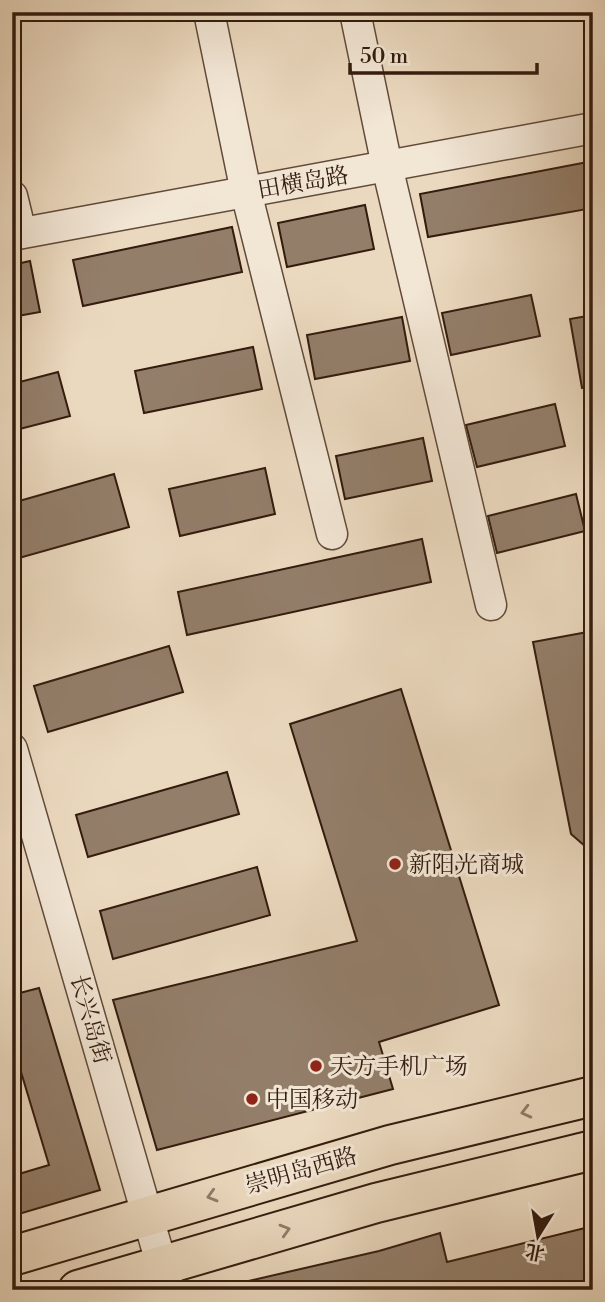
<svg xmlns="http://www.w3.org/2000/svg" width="605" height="1302" font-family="'Libre Bodoni','Noto Serif SC',serif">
<rect width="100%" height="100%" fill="#ebd9bf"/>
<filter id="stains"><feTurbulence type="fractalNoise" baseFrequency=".00286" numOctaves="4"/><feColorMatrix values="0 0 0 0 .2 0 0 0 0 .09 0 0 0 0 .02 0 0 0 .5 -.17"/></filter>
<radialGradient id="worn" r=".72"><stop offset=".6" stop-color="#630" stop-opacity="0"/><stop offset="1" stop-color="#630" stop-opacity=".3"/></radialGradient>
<!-- building -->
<g fill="#937e6a" stroke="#331b0e" stroke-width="2">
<polygon points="593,161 593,208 428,237 420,194"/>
<polygon points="365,205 374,249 287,267 278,223"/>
<polygon points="232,227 242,272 83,306 73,260"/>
<polygon points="30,261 40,312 12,317 12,265"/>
<polygon points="531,295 540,336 451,355 442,313"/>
<polygon points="593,315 593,387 582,388 570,319"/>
<polygon points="402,317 410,361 315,379 307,335"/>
<polygon points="253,347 262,389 144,413 135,371"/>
<polygon points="58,372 70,416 12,431 12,384"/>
<polygon points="555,404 565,446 477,467 466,425"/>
<polygon points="423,438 432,481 345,499 336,456"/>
<polygon points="265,468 275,514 180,536 169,489"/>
<polygon points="114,474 129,527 12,560 12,503"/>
<polygon points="576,494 585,531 497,553 488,516"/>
<polygon points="422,539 431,582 187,635 178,592"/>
<polygon points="593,631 593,853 571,834 533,642"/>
<polygon points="169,646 183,692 48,732 34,686"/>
<polygon points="401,689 499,1005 379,1042 393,1089 157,1150 113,1000 357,941 290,724"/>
<polygon points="227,772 239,814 88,857 76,815"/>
<polygon points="257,867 270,915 113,959 100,911"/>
<polygon points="39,988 100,1190 12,1216 12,1176 49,1165 12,1042 12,995"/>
<polygon points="593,1226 593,1290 245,1290 244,1282 379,1251 440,1233 447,1262"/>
</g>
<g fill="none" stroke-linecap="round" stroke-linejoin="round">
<!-- street casing -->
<g stroke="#614a3a" stroke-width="33">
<g id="street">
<polyline points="209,12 246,192 332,534"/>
<polyline points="355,12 387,166 491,605"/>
<polyline points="12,196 21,233"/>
<polyline points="12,235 593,128"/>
<polyline points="12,749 169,1290"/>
</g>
</g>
<!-- primary casing -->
<g stroke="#331b0e" stroke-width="42">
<g id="primary">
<polyline points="12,1256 390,1145 593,1096"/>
<polyline points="78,1290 376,1203 593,1150"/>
</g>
</g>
<!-- street -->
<use href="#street" stroke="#f2e6d5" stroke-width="30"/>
<!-- primary -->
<use href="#primary" stroke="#ebd9bf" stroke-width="38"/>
</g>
<!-- one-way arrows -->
<defs><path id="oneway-chevron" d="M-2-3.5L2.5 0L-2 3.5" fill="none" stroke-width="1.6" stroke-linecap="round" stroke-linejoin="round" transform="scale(1.75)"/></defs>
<g stroke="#8f7a66">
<use href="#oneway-chevron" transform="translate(526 1112) rotate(166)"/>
<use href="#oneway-chevron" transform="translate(212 1196) rotate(164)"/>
<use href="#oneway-chevron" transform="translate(285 1230) rotate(-16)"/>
</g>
<!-- markers -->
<g fill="#8f2418" stroke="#f2e6d5" stroke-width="2.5">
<circle cx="395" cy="864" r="7"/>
<circle cx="316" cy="1066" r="7"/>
<circle cx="252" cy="1099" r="7"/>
</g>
<g text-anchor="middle" stroke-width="6" stroke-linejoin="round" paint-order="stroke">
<!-- street labels -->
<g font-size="23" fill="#331b0e" stroke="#f2e6d5">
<text transform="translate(303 182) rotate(-10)" y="8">田横岛路</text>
<text transform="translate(91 1019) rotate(74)" y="8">长兴岛街</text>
<text transform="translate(301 1170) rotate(-16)" y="8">崇明岛西路</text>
</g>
<!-- poi labels -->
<g font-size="23" fill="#331b0e" stroke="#f2e6d5" text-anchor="start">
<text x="409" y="872">新阳光商城</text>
<text x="330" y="1074">天方手机广场</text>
<text x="266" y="1107">中国移动</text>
</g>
</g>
<!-- margin -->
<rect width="605" height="1302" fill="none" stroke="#ebd9bf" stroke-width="42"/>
<rect x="14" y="14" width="577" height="1274" fill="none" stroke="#331b0e" stroke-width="3.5"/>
<rect x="21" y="21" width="563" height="1260" fill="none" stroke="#331b0e" stroke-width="2"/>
<!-- north arrow -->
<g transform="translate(538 1236) rotate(191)" stroke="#f2e6d5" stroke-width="5" paint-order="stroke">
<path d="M0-5L12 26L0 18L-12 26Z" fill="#331b0e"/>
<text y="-10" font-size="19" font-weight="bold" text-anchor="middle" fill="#331b0e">北</text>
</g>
<!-- scale -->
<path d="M350 63v10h187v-10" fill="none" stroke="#331b0e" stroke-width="3.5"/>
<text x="360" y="63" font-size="21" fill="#331b0e" stroke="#f2e6d5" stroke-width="5" paint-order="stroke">50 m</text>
<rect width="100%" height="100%" filter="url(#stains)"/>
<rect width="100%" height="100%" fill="url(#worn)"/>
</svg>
